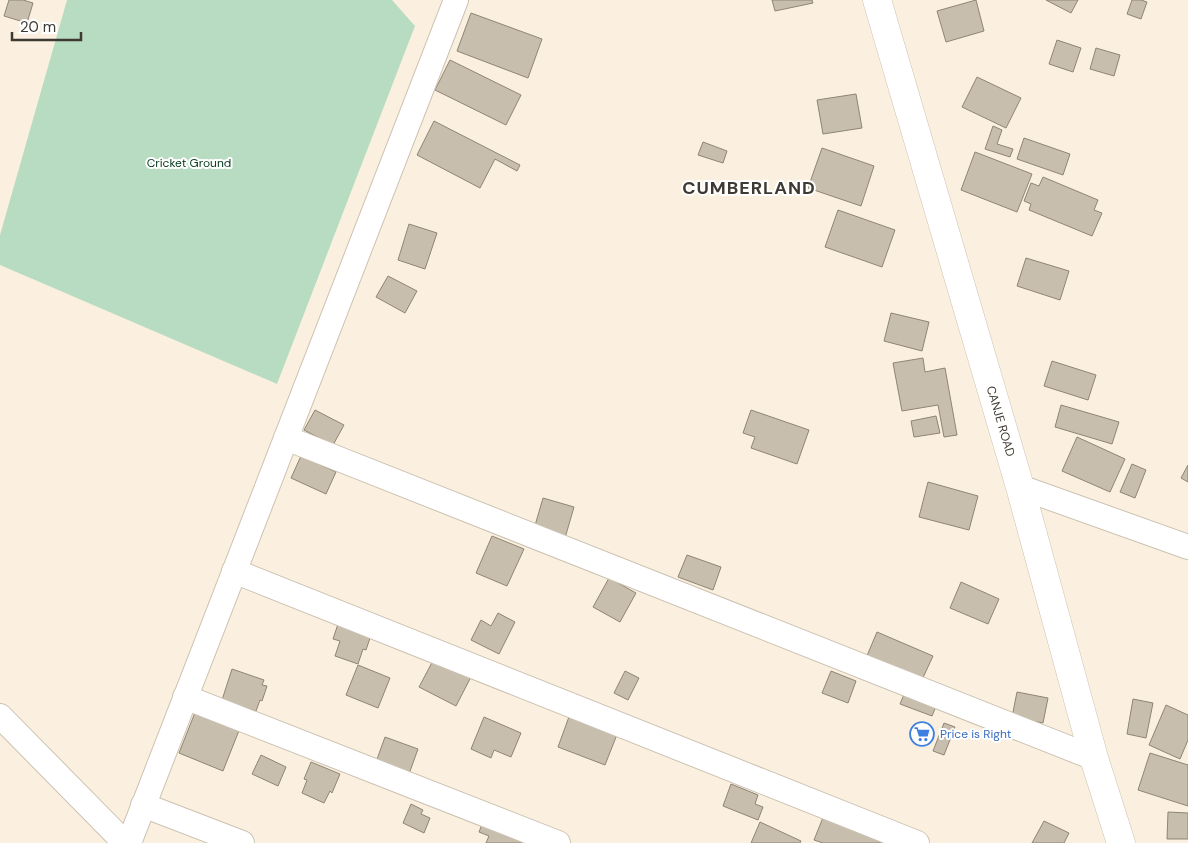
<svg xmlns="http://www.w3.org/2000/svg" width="1188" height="843" font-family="'DM Sans',sans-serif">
<rect width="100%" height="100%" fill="#fbf0df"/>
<!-- green -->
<polygon fill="#b8dcc2" points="67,0 392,0 415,26 277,384 0,265 0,235"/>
<!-- building -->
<g fill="#c8beae" stroke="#8e8575">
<polygon points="9,0 23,0 33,3 27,23 4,16"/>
<polygon points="772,0 812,0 813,3 775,11"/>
<polygon points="976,0 984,31 946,42 937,11"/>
<polygon points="1046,0 1078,0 1071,13"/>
<polygon points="1132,0 1141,0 1147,2 1141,19 1127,14"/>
<polygon points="471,13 542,39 528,78 457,51"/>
<polygon points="1057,40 1081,48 1073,72 1049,64"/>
<polygon points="1096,48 1120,55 1114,76 1090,69"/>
<polygon points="450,60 521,95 506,125 435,90"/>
<polygon points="977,77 1021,98 1006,128 962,107"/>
<polygon points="856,94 862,128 823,134 817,100"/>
<polygon points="434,121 520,165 517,171 495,159 480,188 417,155"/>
<polygon points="993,126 1002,130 997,144 1013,149 1010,157 985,149"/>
<polygon points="1024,138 1070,154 1063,175 1017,159"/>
<polygon points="703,142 727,151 723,163 698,155"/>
<polygon points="822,148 874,166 861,206 808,188"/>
<polygon points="975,152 1032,174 1017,212 961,190"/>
<polygon points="1043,177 1098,200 1094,210 1102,213 1092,236 1029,210 1031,204 1024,201 1031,183 1039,186"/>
<polygon points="838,210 895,230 882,267 825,247"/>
<polygon points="409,224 437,233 425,269 398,260"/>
<polygon points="1026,258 1069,271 1060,300 1017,286"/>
<polygon points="388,276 417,291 405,313 376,297"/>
<polygon points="891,313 929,322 922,351 884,341"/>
<polygon points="923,358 925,372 945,368 957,435 944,437 938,405 902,411 893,363"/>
<polygon points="1052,361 1096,375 1088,400 1044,386"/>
<polygon points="1061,405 1119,422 1112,444 1055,427"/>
<polygon points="315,410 344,425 333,445 304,430"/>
<polygon points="751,410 809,430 797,464 751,448 755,437 743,433"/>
<polygon points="936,416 940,433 914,437 911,421"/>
<polygon points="1077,437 1125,459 1110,492 1062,471"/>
<polygon points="301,456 336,472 326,494 291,478"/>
<polygon points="1132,464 1146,470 1135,498 1120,492"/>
<polygon points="1188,465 1188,482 1181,478"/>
<polygon points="928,482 978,496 969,530 919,517"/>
<polygon points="543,498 574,507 565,538 534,529"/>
<polygon points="492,536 524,549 507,586 476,573"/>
<polygon points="687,555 721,567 713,590 678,577"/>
<polygon points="609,578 636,593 620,622 593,607"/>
<polygon points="961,582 999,599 988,624 950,608"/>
<polygon points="498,613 515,622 499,654 471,640 481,620 491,626"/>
<polygon points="339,621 372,632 366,650 363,649 358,664 335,656 340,641 333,639"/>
<polygon points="877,632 933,656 921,682 866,658"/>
<polygon points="436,655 473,673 456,706 419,687"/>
<polygon points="358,665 390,678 378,708 346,695"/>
<polygon points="232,669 264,680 262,685 267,686 262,701 260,700 256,711 222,700"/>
<polygon points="625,671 639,678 628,700 614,693"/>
<polygon points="831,671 856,681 848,703 822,693"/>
<polygon points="905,692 937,704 932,716 900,704"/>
<polygon points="1017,692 1048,698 1043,723 1012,717"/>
<polygon points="1133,699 1153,703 1146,738 1127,734"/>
<polygon points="1166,705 1188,715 1188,740 1180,759 1149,745"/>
<polygon points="196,710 240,728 223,771 179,753"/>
<polygon points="570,714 618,732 605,765 558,747"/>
<polygon points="484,717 521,733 511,757 494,750 491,758 471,749"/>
<polygon points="944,723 955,727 944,755 933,751"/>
<polygon points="385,737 418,749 409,774 376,762"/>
<polygon points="1150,753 1188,765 1188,806 1138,790"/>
<polygon points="261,755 286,767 278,786 252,774"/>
<polygon points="311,762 340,774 332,793 330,791 324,803 302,793 307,780 304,779"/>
<polygon points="731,784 758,795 755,804 763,807 758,820 723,806"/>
<polygon points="411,804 423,810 421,814 430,818 424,833 403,823"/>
<polygon points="826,810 897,843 823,843 814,840"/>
<polygon points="1168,812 1188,813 1188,839 1167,839"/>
<polygon points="484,819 541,843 486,843 489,836 479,832"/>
<polygon points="1044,821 1069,833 1064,843 1032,843"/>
<polygon points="760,822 801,841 800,843 751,843"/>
</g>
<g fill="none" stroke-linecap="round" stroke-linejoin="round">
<!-- minor casing -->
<g stroke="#ccc2b2" stroke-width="26">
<g id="minor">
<polyline points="286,438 1094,758"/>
<polyline points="1020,487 1188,547"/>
<polyline points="234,571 917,843"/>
<polyline points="185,697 558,843"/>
<polyline points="0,716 125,843"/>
<polyline points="143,805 242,843"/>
<polyline points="129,843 456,0"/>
</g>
</g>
<!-- tertiary casing -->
<g stroke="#ccc2b2" stroke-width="29">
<g id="tertiary">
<path id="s1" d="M 877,0 L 1020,487 L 1094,758 L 1121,843"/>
</g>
</g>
<!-- minor -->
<use href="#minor" stroke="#fff" stroke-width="24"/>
<!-- tertiary -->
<use href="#tertiary" stroke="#fff" stroke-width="28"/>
</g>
<!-- icons -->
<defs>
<g id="supermarket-ring" transform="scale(1.25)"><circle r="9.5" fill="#fff" stroke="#3f7fe0" stroke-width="1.5"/><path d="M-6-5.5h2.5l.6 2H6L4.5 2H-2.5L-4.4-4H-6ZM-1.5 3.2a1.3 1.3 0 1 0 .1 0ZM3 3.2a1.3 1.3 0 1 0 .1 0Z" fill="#3f7fe0"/></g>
</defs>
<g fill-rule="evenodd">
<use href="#supermarket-ring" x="922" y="734"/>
</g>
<g text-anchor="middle" stroke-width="4" stroke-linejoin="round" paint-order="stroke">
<!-- park labels -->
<g font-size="12" fill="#003418" stroke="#fff">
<text x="189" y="167">Cricket Ground</text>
</g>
<!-- street labels -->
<g font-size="12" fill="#3e3a33" stroke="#fff">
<text dy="4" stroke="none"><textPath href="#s1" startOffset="439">CANJE ROAD</textPath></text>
</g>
<!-- shop labels -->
<g font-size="12" fill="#366cbe" stroke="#fff" text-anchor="start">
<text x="940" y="738">Price is Right</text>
</g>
<!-- district labels -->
<g font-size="18" font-weight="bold" letter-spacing="1" fill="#3e3a33" stroke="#fff">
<text x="749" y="194">CUMBERLAND</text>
</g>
</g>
<!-- scale -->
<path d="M12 32v8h69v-8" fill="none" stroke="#3e3a33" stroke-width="2.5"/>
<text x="20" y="32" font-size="15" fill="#3e3a33" stroke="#ffffff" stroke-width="4" paint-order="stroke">20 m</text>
</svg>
